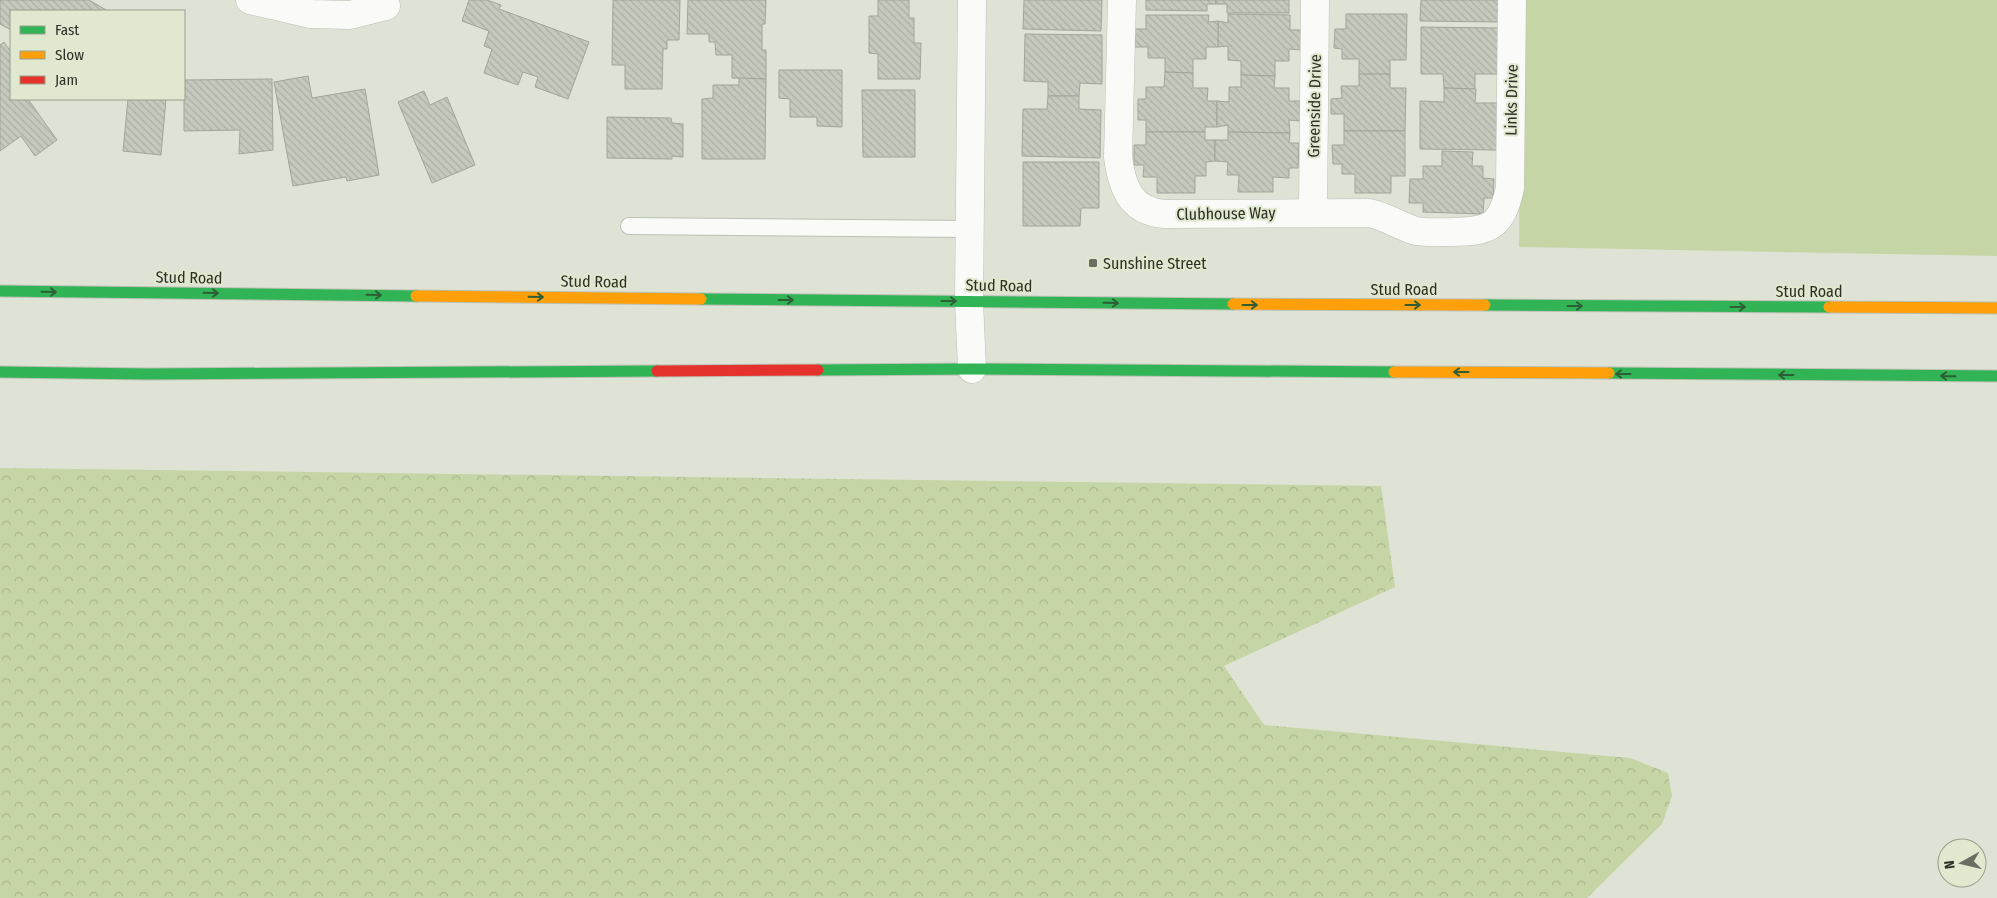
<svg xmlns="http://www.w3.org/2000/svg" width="1997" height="898" font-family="'Fira Sans Condensed',sans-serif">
<defs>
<pattern id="forest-crowns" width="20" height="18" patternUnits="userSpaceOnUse" patternTransform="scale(1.25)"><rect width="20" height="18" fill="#c6d5a5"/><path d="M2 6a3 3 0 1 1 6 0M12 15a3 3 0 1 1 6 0" fill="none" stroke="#aab78e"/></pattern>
<pattern id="building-back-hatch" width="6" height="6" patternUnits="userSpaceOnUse" patternTransform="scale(1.25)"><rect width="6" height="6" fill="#c6cabe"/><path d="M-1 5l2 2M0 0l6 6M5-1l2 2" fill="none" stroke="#aaaea3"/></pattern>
</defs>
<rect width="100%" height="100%" fill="#dee3d5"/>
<!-- grass -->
<polygon fill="#c6d5a5" points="1521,0 1997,0 1997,256 1519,247"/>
<!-- forest -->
<polygon fill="url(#forest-crowns)" points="0,468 1381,486 1395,587 1224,666 1264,725 1630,758 1668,773 1672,796 1662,824 1587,898 0,898"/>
<!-- building -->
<g fill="url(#building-back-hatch)" stroke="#a1a59a">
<polygon points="0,0 89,0 108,11 11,11 11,30 0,24"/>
<polygon points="469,0 487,0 501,5 499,9 589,42 568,99 535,87 538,77 523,72 518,85 484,73 492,49 484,46 489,31 462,21"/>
<polygon points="613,0 680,0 679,40 667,40 667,49 663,49 662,89 625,89 625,65 612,65"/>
<polygon points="688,0 766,0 765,24 762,24 762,50 766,50 766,79 732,78 732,55 716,55 715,42 709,42 709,34 687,34"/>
<polygon points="878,0 909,0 909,18 914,18 914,43 921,43 920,79 878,79 878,54 869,53 869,16 878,16"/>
<polygon points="1024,0 1102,0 1101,31 1023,29"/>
<polygon points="1146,0 1216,0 1216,4 1207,4 1207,11 1146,10"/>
<polygon points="1216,0 1289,0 1289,13 1227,13 1227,4 1216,4"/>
<polygon points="1421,0 1498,0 1498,22 1420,21"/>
<polygon points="1228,14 1290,15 1290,30 1301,30 1301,50 1289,49 1289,61 1275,61 1275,76 1241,75 1241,61 1228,60 1228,46 1218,47 1218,21 1228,23"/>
<polygon points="1346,14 1407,14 1406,60 1390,60 1390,74 1359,74 1359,59 1342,59 1342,49 1334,48 1335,29 1346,29"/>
<polygon points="1146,15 1209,15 1208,22 1218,21 1218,47 1206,47 1206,59 1193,59 1193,73 1165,72 1165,58 1148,58 1148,47 1135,47 1135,29 1146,29"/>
<polygon points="1421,27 1499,28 1498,74 1475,74 1475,89 1444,88 1443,74 1421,74"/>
<polygon points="1025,34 1102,35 1102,84 1080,83 1079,96 1048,96 1048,82 1024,81"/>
<polygon points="4,42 11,52 11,99 28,99 57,140 35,156 21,136 0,151 0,45"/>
<polygon points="779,70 842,70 842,127 817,126 817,117 790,117 790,99 779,98"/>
<polygon points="1165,72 1193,73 1193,88 1208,88 1207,101 1217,101 1217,127 1205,127 1205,132 1146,132 1146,120 1138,120 1138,99 1146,99 1146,87 1164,87"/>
<polygon points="1359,74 1390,74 1390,88 1406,88 1405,131 1344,131 1344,114 1331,114 1331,99 1342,98 1341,86 1359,86"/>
<polygon points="1241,75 1275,76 1274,88 1289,88 1289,101 1300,101 1300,121 1289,120 1290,133 1228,132 1228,125 1217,127 1217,101 1229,102 1229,87 1241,87"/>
<polygon points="308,76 312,98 365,89 379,175 347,181 346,177 293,186 274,82"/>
<polygon points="739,78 766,79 765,159 702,159 702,99 713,98 713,85 739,85"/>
<polygon points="272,79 273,150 239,154 240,130 184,131 184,80"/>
<polygon points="1444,88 1476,89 1475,103 1497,103 1497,150 1420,149 1420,101 1444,102"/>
<polygon points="862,90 915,90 915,157 863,157"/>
<polygon points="424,91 430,105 447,97 475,165 432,183 398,102"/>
<polygon points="1048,96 1079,96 1079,109 1101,110 1100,158 1022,156 1023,109 1047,109"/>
<polygon points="128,99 166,99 161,155 123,151"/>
<polygon points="607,117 671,118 672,123 683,124 683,157 672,156 672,159 607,158"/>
<polygon points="1344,131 1405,131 1405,176 1391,176 1391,193 1355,193 1355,174 1342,174 1342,164 1333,164 1332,145 1344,145"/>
<polygon points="1146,132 1205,132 1205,140 1215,140 1215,161 1206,162 1206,176 1195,176 1195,193 1157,193 1157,177 1143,177 1144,165 1134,165 1134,145 1146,145"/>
<polygon points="1228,132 1290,133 1289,143 1299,143 1298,168 1289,168 1289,178 1273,177 1273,192 1238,192 1239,175 1227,175 1228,162 1215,161 1215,140 1228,140"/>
<polygon points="1442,151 1473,152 1472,166 1483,166 1483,178 1494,179 1493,198 1484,198 1483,214 1423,212 1423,203 1409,203 1410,179 1423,179 1423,166 1442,166"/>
<polygon points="1023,162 1099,162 1099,208 1081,208 1080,226 1023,226"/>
</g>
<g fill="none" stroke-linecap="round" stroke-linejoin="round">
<!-- lane casing -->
<g stroke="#bcc0b5" stroke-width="18">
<polyline id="lane" points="629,226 970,229"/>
</g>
<!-- street casing -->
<g stroke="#bcc0b5" stroke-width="29">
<g id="street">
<polyline points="250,0 311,14 350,15 386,6"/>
<polyline points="972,0 969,301 972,369"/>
<path d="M 1122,0 L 1118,157 C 1122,187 1130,211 1164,214 L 1369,213 C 1386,216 1399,226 1416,231 C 1427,233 1439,232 1451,232 C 1490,231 1501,228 1510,188 L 1512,0"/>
<polyline points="1313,212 1315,0"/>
</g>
</g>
<!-- fast casing -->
<g stroke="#bcc0b5" stroke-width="13">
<g id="fast">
<polyline points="0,291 416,296"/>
<polyline points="701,299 1233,304"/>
<polyline points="1485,305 1829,307"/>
<polyline points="818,370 972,369 1394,372"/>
<polyline points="0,372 148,374 657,371"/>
<polyline points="1609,373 1997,376"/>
</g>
</g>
<!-- slow casing -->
<g stroke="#bcc0b5" stroke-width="13">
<g id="slow">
<polyline points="416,296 701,299"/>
<polyline points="1233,304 1485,305"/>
<polyline points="1829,307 1997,308"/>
<polyline points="1394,372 1609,373"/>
</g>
</g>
<!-- jam casing -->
<g stroke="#bcc0b5" stroke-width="13">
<polyline id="jam" points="657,371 818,370"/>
</g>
<!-- lane -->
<use href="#lane" stroke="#fafbf9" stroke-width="16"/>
<!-- street -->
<use href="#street" stroke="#fafbf9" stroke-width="28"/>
<!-- fast -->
<use href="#fast" stroke="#30b455" stroke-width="11"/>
<!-- slow -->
<use href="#slow" stroke="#ff9f0a" stroke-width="11"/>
<!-- jam -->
<use href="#jam" stroke="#e5322d" stroke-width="11"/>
</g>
<!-- one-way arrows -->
<defs><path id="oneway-shaft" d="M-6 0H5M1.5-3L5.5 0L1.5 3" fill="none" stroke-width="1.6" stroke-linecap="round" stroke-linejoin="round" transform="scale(1.25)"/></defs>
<g stroke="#2e5e36">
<use href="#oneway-shaft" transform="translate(49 292) rotate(1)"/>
<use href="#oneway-shaft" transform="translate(211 293) rotate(1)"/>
<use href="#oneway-shaft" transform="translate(374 295) rotate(1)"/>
<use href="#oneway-shaft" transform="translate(536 297) rotate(1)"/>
<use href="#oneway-shaft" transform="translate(786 300)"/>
<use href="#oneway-shaft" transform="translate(949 301)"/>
<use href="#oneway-shaft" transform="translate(1111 303) rotate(1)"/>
<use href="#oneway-shaft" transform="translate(1250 305)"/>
<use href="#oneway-shaft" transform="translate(1413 305)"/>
<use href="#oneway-shaft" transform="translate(1575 306)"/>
<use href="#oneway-shaft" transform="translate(1738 307)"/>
<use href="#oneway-shaft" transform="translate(1461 372) rotate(-180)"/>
<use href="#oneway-shaft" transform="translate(1623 374) rotate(-180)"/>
<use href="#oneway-shaft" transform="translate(1786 375) rotate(-180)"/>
<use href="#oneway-shaft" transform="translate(1948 376) rotate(-179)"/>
</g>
<!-- markers -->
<rect fill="#6b6f63" stroke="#e0e9cf" stroke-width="2" x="1088" y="258" width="10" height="10" rx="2.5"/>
<g text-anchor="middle" stroke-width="4" stroke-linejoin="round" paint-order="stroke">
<!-- street labels -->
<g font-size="16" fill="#2d3026" stroke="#e0e9cf">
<text transform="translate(1511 100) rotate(-89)" y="6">Links Drive</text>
<text transform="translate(1314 106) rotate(-89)" y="6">Greenside Drive</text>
<text transform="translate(1226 213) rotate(-1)" y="6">Clubhouse Way</text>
<text transform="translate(189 277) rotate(1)" y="6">Stud Road</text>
<text transform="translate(594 281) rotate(1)" y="6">Stud Road</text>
<text transform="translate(999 285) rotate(1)" y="6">Stud Road</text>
<text x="1404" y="295">Stud Road</text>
<text x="1809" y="297">Stud Road</text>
</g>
<!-- poi labels -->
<g font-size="16" fill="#2d3026" stroke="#e0e9cf" text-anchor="start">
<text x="1103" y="269">Sunshine Street</text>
</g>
</g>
<!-- legend -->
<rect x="10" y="10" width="175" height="90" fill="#e0e9cf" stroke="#989f8b"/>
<rect x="20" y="26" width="25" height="8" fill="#30b455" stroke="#989f8b"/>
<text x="55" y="35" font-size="15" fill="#2d3026">Fast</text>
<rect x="20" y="51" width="25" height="8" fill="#ff9f0a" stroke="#989f8b"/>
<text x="55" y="60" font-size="15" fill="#2d3026">Slow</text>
<rect x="20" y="76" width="25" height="8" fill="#e5322d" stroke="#989f8b"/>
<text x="55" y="85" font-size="15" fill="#2d3026">Jam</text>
<!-- north arrow -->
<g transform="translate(1962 863) rotate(262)"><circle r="24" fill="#e0e9cf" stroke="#989f8b"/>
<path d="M0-4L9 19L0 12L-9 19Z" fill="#6b6f63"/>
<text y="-8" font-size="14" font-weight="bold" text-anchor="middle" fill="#2d3026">N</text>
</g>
</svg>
